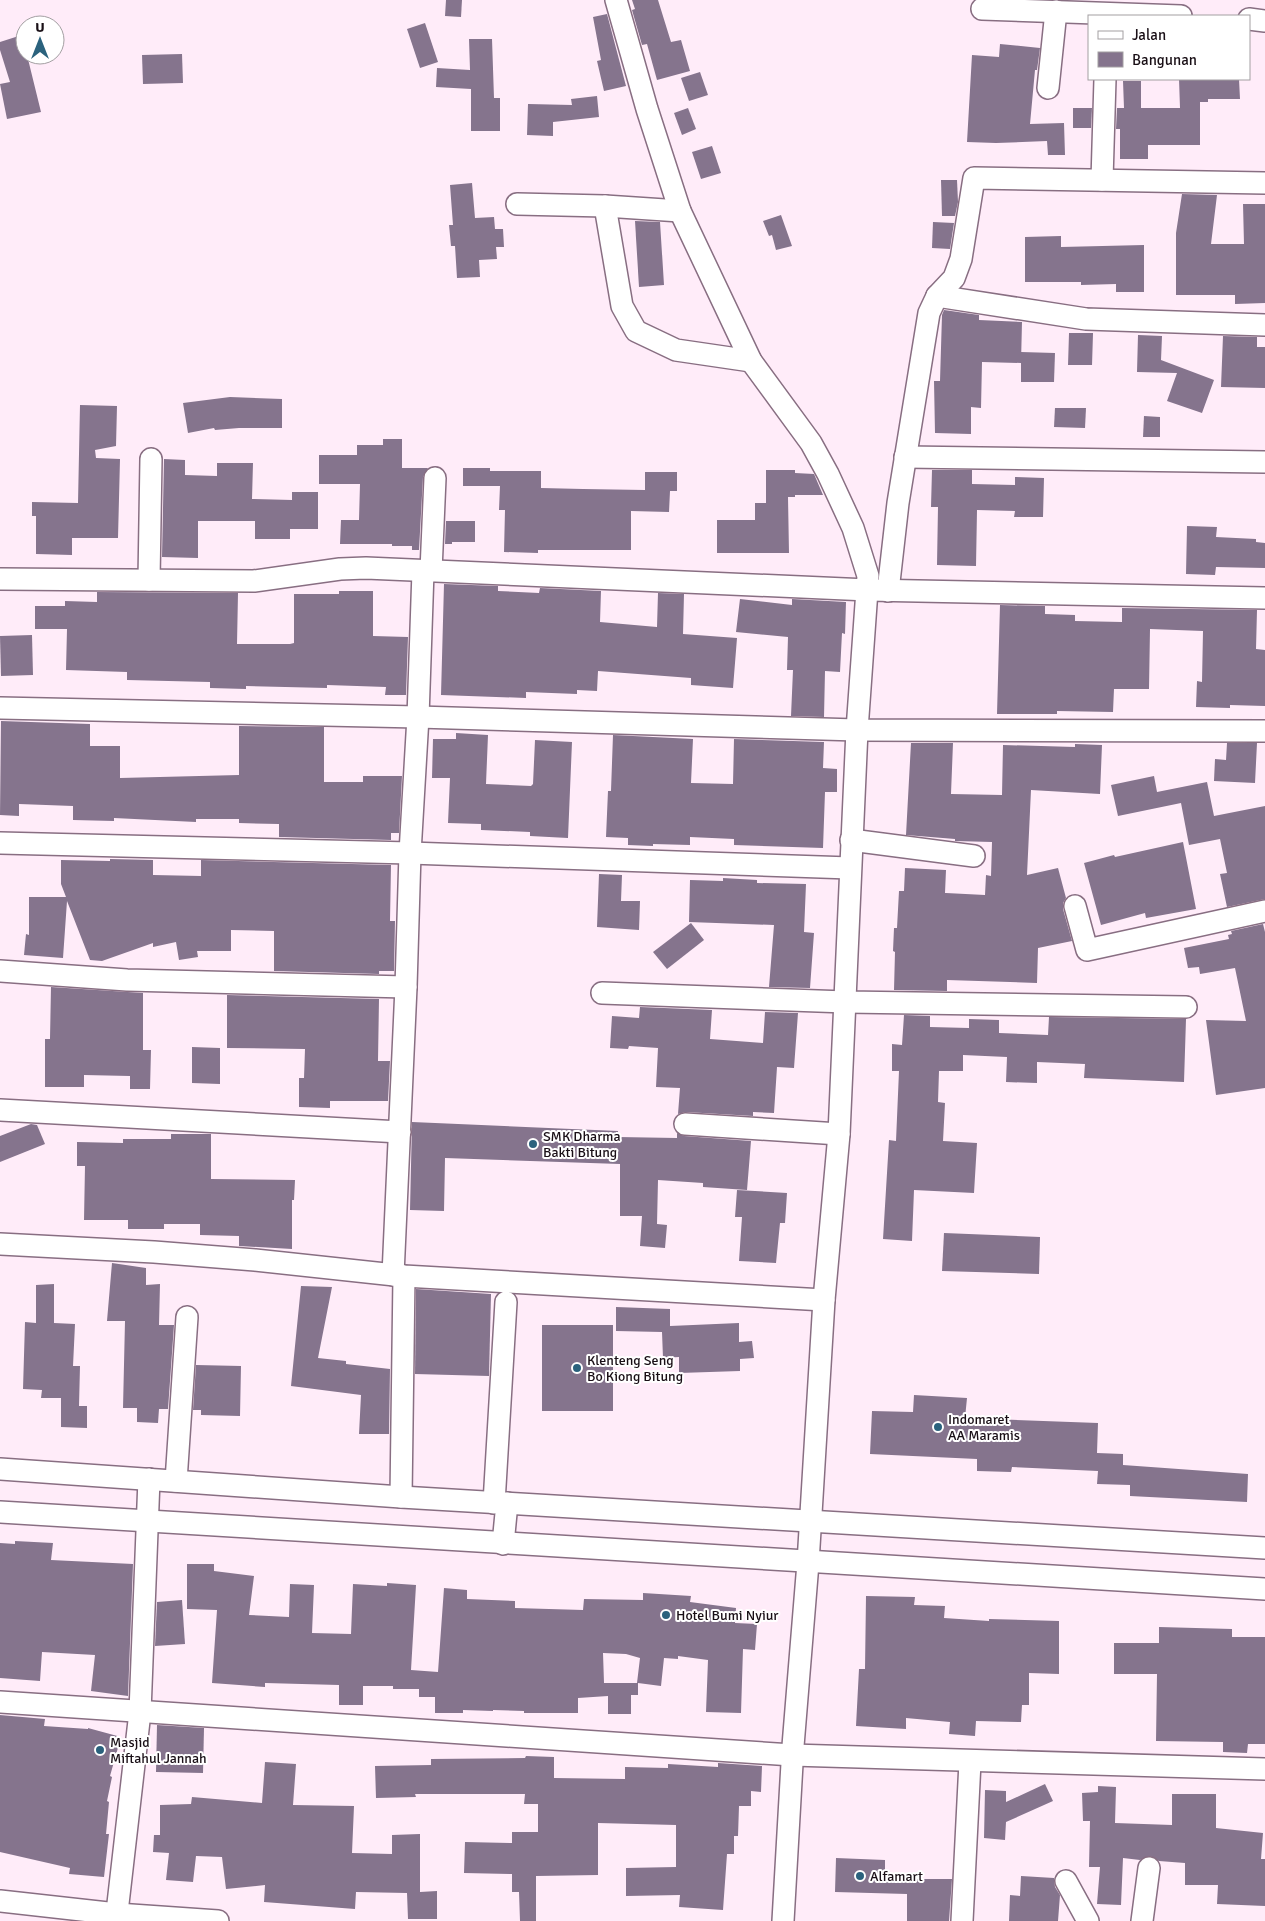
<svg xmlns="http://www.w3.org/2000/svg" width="1265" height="1921" font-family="Signika,sans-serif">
<rect width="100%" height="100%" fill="#ffecf9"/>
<!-- building -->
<g fill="#85748d" fill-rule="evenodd">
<polygon points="446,0 462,0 461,17 445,16"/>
<polygon points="632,0 658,0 671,42 681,40 690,71 657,80 647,44 642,45 632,10 635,9"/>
<polygon points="607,14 626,86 604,91 597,61 601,60 593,17"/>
<polygon points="425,23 438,62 420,68 407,29"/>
<polygon points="25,34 25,55 27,55 41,112 7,119 0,84 10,82 0,50 0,42"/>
<polygon points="469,39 492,39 494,98 500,98 500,131 471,131 471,89 436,87 437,68 470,70"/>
<polygon points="1000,44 1040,48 1037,70 1035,70 1030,124 1064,123 1065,155 1048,155 1047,141 996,143 967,142 972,55 999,57"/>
<polygon points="182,54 183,83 143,84 142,55"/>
<polygon points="700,72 708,95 689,101 681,78"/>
<polygon points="1179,79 1239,79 1240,99 1208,99 1208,102 1200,102 1200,145 1148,145 1148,159 1120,159 1120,129 1116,129 1117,108 1124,108 1123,81 1141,81 1141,108 1180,108"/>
<polygon points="597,96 599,117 553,122 553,136 527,135 528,104 572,105 571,99"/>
<polygon points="688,108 696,129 682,135 674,113"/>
<polygon points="1073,108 1092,108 1091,128 1073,128"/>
<polygon points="712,146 721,173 701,179 692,152"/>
<polygon points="941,180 957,180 958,202 955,216 942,216"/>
<polygon points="472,183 475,218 494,217 495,229 503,229 504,247 496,247 497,259 479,260 480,277 457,278 455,246 451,246 449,225 453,225 450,185"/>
<polygon points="1182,194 1217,195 1211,244 1244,244 1243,204 1265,204 1265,303 1235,304 1235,295 1176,295 1176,233"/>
<polygon points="781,215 792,246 776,250 772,235 769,236 763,221"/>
<polygon points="635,221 660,222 664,285 639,287"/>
<polygon points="933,222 954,223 950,249 932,248"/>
<polygon points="1061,236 1061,247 1144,245 1144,292 1116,292 1116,284 1081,285 1081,282 1025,282 1025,237"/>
<polygon points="944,310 979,315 979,320 1022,322 1021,363 982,362 981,408 971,407 971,434 935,433 934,381 940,381 942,315"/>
<polygon points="1069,333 1093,333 1092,365 1068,365"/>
<polygon points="1138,335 1162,336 1161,360 1214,380 1202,413 1167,401 1177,373 1137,372"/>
<polygon points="1223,336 1257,337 1257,347 1265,347 1265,388 1221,387"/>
<polygon points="1021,352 1055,353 1054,382 1021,382"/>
<polygon points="230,397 282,399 282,428 239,428 215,430 214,428 188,433 183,403"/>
<polygon points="80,405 117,406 116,446 95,450 96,458 120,459 118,538 72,538 72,555 36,554 36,516 32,516 32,502 78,503"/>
<polygon points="1055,408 1086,408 1085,428 1054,427"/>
<polygon points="1144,416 1160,417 1160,437 1143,437"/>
<polygon points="383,439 402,439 402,468 428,468 423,477 419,550 412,550 412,546 392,546 392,544 340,544 341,520 359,520 360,484 319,484 319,455 357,455 357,445 383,445"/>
<polygon points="164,459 185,460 185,475 217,476 217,463 253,463 252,499 292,500 292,492 318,492 318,529 290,529 290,539 255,539 255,521 198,521 198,558 162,557"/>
<polygon points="463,468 490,468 490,471 541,471 541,488 583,489 645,490 645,472 677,472 677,491 670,491 669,512 631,511 631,550 538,550 538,553 504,552 505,510 499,510 500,486 463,486"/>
<polygon points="766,470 795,470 795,473 814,474 823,495 795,495 795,497 788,497 789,553 717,553 717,520 755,520 755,503 766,503"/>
<polygon points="932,470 972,470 972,484 1015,485 1015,477 1044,478 1043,517 1014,517 1015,511 977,510 976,566 937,565 938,507 931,507"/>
<polygon points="446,521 475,521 475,542 452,542 452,544 445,544"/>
<polygon points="1187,526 1217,527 1216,537 1256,539 1256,542 1265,543 1265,568 1216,567 1215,575 1186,574"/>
<polygon points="444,584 498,586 498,591 539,593 540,588 601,591 600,622 657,627 658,593 684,594 683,634 737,638 733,688 691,685 691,678 598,671 597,691 577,690 577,694 526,692 526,698 441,695"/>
<polygon points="339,591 373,591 373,636 408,637 406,695 385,695 386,687 357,686 327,685 327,688 246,686 246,689 210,688 210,682 127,680 127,672 66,670 67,629 35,629 35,606 65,606 65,601 97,602 97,592 238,593 237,644 290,644 294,643 294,594 339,594"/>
<polygon points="740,599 792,605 792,599 846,602 845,634 842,633 840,672 825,671 824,717 791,716 793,670 787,670 788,637 736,632"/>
<polygon points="1000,605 1045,606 1045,614 1075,615 1075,621 1122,622 1122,608 1257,610 1256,649 1265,650 1265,706 1230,705 1230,708 1196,707 1197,681 1202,682 1203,631 1150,629 1149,689 1114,689 1113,712 1057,711 1057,714 997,714"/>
<polygon points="32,635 33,675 1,676 0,636"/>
<polygon points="1,721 90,724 90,746 120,746 120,778 239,775 239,726 324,727 324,782 363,782 363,776 402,776 399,833 391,833 391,840 279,837 279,824 239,823 239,819 196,819 196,822 114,818 114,821 73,820 73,806 19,804 19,816 0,815"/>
<polygon points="456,733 488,735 486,784 531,786 533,784 535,740 572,742 568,838 530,836 530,832 481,830 481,824 448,823 450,778 432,778 433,739 456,739"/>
<polygon points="613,735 693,739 691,783 733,784 734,739 824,742 823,768 837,769 837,792 825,792 823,848 734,845 734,839 690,837 690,845 653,844 653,846 628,845 628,838 606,837 608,791 611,791"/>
<polygon points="911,743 953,743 951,794 1002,795 1003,745 1075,747 1075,744 1102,745 1100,794 1031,790 1027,875 1058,868 1066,898 1063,903 1063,909 1072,941 1038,948 1037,983 947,980 947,991 894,990 895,952 893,951 894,928 897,928 899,891 904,891 905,868 946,870 945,893 946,893 985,895 986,875 991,876 992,842 955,841 955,839 906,835"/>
<polygon points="1227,743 1257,743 1255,783 1214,781 1215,759 1226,760"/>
<polygon points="1154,776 1157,792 1207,782 1214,816 1265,806 1265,899 1227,907 1220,874 1227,873 1220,839 1189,845 1181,803 1118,816 1111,785"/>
<polygon points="1183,842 1196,909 1146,918 1145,913 1101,925 1084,863 1114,855 1115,857"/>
<polygon points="110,859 153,860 153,875 201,876 201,860 391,865 390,921 395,921 394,971 379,971 379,974 274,971 274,931 231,930 231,951 197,951 198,957 179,960 176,942 153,947 153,943 102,961 90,960 67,901 63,958 24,955 26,934 29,935 29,897 66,897 61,884 61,860 110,861"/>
<polygon points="599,874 622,875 621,901 640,901 639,930 597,927"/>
<polygon points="723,878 757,880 757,883 806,884 804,932 814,933 810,988 769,987 774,925 689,922 690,880 723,881"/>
<polygon points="691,923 704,940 667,969 653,952"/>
<polygon points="1263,924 1265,932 1265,1088 1216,1095 1206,1020 1246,1021 1235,968 1200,974 1199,967 1188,968 1184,948 1229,939 1228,935 1232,934 1231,931"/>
<polygon points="51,987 143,993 143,1050 151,1050 150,1089 130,1089 130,1076 84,1075 84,1087 45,1087 45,1039 50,1039"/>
<polygon points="227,995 379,999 378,1061 390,1061 388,1101 330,1101 330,1108 299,1107 299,1078 304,1078 305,1049 227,1048"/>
<polygon points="640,1007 712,1010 710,1039 763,1043 765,1012 798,1013 794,1068 777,1067 774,1113 753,1112 753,1116 686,1112 678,1114 680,1088 656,1087 658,1048 629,1046 628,1049 610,1048 612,1016 639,1018"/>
<polygon points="904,1015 930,1016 930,1027 969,1028 969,1019 999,1020 999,1033 1048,1035 1049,1017 1186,1019 1184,1082 1084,1078 1085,1064 1037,1062 1037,1083 1006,1082 1007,1057 963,1055 963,1071 939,1071 938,1102 945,1103 943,1141 977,1143 974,1193 914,1190 912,1241 883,1239 889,1140 896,1141 899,1071 892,1071 892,1044 902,1045"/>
<polygon points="192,1047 220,1048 220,1084 192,1083"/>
<polygon points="412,1122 618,1131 618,1137 677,1138 677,1133 684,1136 751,1141 747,1190 703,1187 703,1183 658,1180 657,1224 667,1225 665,1248 640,1246 642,1216 620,1216 620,1164 445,1158 444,1211 410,1210"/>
<polygon points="31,1124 37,1125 45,1144 0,1162 0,1136"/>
<polygon points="171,1134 211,1134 211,1179 295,1180 294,1200 292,1200 292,1249 239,1246 239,1236 200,1235 200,1224 164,1224 164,1229 128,1229 128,1220 84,1220 85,1166 77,1166 77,1142 123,1143 123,1139 171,1139"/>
<polygon points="737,1190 787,1193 785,1223 780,1223 776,1263 739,1261 742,1217 735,1217"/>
<polygon points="944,1233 1040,1237 1039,1274 942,1271"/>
<polygon points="112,1263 146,1268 146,1285 160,1284 159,1325 174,1325 168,1409 159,1409 158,1423 137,1422 137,1408 123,1408 125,1321 107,1321"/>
<polygon points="54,1284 54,1323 75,1324 73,1366 80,1366 79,1406 87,1406 87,1428 61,1427 61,1398 41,1398 42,1390 23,1389 25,1322 36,1323 36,1285"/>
<polygon points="301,1286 332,1287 318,1358 346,1361 346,1364 390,1369 389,1434 359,1434 361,1395 291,1386"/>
<polygon points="416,1289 491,1294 489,1376 415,1374"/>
<polygon points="616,1307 670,1309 670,1326 739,1323 739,1342 752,1341 754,1358 740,1359 740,1371 679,1373 679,1357 663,1358 662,1332 616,1331"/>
<rect x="542" y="1325" width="71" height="86"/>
<polygon points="196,1365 241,1366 240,1416 201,1415 201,1410 193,1410"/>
<polygon points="914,1395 967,1398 965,1418 1098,1423 1097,1453 1123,1454 1123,1465 1248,1474 1247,1502 1130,1496 1130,1485 1097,1484 1098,1471 1012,1467 1011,1472 977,1471 977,1459 870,1454 872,1411 913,1412"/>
<polygon points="15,1541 53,1543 51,1560 133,1564 128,1696 91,1691 95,1655 42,1652 40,1681 0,1678 0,1543 15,1544"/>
<path d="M 187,1564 L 214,1564 L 214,1571 L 254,1576 L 249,1615 L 289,1617 L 290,1584 L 314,1585 L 312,1633 L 351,1634 L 353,1584 L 387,1586 L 387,1583 L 416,1585 L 411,1670 L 438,1672 L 444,1588 L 467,1590 L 467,1599 L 515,1601 L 515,1608 L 583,1610 L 584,1599 L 643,1600 L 643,1593 L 691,1596 L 690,1602 L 736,1608 L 735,1623 L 757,1624 L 755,1650 L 743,1649 L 741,1713 L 706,1712 L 708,1660 L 678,1656 L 678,1659 L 664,1658 L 661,1686 L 638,1683 L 638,1695 L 631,1695 L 631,1714 L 608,1714 L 608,1696 L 578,1698 L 578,1713 L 524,1713 L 524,1711 L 493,1710 L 493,1711 L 463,1710 L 463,1713 L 435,1713 L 435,1697 L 419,1697 L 419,1689 L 393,1689 L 393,1686 L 363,1686 L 363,1705 L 339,1705 L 339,1685 L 265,1683 L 265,1687 L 212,1683 L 217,1610 L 187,1609 ZM 603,1653 L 626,1654 L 640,1658 L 637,1683 L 604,1683 Z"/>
<polygon points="866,1596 915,1597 914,1605 945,1606 944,1618 989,1621 989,1619 1059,1621 1059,1674 1029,1673 1029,1705 1022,1705 1021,1722 976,1721 975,1736 949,1734 950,1722 906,1718 906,1729 856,1726 859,1669 865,1669"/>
<polygon points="182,1600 185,1644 155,1646 157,1602"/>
<polygon points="1159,1627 1232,1629 1232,1637 1265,1637 1265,1744 1248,1744 1247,1753 1223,1752 1223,1742 1156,1741 1157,1674 1114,1674 1114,1643 1159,1643"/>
<polygon points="0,1715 45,1719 44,1726 88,1729 88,1728 121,1737 110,1776 112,1777 107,1801 109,1802 106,1834 109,1834 104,1877 69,1874 70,1868 0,1852"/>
<polygon points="157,1725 204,1728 203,1773 156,1772"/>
<polygon points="526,1756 554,1757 554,1778 625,1779 625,1767 668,1768 668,1764 718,1767 718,1763 762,1766 761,1792 751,1791 751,1806 739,1806 738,1836 734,1836 734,1854 727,1854 723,1910 679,1907 680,1895 626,1896 626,1868 676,1867 676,1825 598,1823 598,1875 536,1876 536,1921 520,1921 519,1892 512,1892 512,1874 464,1873 465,1842 512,1843 512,1832 538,1832 538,1804 524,1804 525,1794 415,1794 416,1797 376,1798 375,1766 431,1765 431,1759 525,1758"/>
<polygon points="265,1762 296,1764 293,1805 354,1806 352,1853 392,1854 392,1835 420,1834 420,1892 437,1891 437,1919 408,1919 407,1893 356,1892 355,1909 264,1902 265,1885 226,1889 222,1857 196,1856 193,1882 166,1880 169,1853 153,1852 154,1835 160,1835 160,1805 191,1804 192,1797 262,1803"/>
<polygon points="1045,1784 1053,1801 1006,1822 1005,1840 984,1838 985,1790 1006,1791 1006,1802"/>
<polygon points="1098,1786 1116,1787 1115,1823 1172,1825 1172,1794 1216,1794 1216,1828 1263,1833 1261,1859 1265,1859 1265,1906 1217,1904 1218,1885 1185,1885 1185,1863 1159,1861 1150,1856 1140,1860 1123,1858 1121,1905 1097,1904 1100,1867 1089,1867 1090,1821 1083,1821 1082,1793 1098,1792"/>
<polygon points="836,1858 885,1860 885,1879 952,1879 949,1921 907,1921 907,1894 835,1892"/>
<polygon points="1021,1876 1054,1878 1055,1887 1060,1895 1058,1921 1009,1921 1010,1895 1020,1896"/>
</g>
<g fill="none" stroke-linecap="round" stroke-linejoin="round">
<!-- minor casing -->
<g stroke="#886e82" stroke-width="24">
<g id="minor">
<polyline points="616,0 647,109 680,211 751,361 811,443 828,474 853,528 868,576 857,730 839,1134 824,1300 808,1563 793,1746 783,1921"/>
<polyline points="982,9 1181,16"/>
<polyline points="1249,19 1265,21"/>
<polyline points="1048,88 1056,11"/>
<polyline points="1102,180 1105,79"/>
<polyline points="517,204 605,206 680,211"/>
<polyline points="605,206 622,306 636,331 676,350 751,361"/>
<polyline points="937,296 1086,319 1265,325"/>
<polyline points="905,457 1265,462"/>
<polyline points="431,571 435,478"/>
<polyline points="0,579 254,581 340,569 366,568 868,590 1265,598"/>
<polyline points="149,580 151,459"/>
<polyline points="888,591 898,503 929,313 937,296 954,278 961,259 974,178 1265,183"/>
<polyline points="0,708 418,717 857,730 1265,731"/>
<polyline points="851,840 974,856"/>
<polyline points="0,843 410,853 850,868"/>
<polyline points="1075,906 1087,950 1265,911"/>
<polyline points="0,971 127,980 406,987"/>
<polyline points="602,993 846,1002 1186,1007"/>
<polyline points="0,1110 400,1132"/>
<polyline points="685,1124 839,1134"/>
<polyline points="0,1244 154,1252 255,1260 404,1276 824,1300"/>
<polyline points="393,1275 406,987 410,853 418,717 423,571"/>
<polyline points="0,1469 401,1497 1265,1548"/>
<polyline points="176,1481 187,1317"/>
<polyline points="401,1497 404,1276"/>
<polyline points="494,1503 506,1302"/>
<polyline points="0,1512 1265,1589"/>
<polyline points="503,1544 507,1503"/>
<polyline points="0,1702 792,1755 1265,1769"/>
<polyline points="1066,1881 1088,1921"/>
<polyline points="0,1901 117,1914 218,1921"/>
<polyline points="116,1921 140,1712 149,1479"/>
<polyline points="962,1921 970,1762"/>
<polyline points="1142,1921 1149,1868"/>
</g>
</g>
<!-- minor -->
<use href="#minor" stroke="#fff" stroke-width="21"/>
</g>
<!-- markers -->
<g fill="#2b627d" stroke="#fff" stroke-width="2">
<circle cx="533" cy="1144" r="5"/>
<circle cx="577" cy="1368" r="5"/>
<circle cx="938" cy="1427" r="5"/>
<circle cx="666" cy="1615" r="5"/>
<circle cx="100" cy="1750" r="5"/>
<circle cx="860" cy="1876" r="5"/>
</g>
<g text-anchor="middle" stroke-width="4" stroke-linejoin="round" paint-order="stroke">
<!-- poi labels -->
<g font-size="14" fill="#190f16" stroke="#fff" text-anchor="start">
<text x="543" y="1141">SMK Dharma<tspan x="543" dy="16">Bakti Bitung</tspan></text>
<text x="587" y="1365">Klenteng Seng<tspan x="587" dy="16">Bo Kiong Bitung</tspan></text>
<text x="948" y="1424">Indomaret<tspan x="948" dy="16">AA Maramis</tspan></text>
<text x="676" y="1620">Hotel Bumi Nyiur</text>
<text x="110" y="1747">Masjid<tspan x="110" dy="16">Miftahul Jannah</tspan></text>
<text x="870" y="1881">Alfamart</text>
</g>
</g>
<!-- legend -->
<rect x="1088" y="15" width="162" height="65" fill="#ffffff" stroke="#a39fa2"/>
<rect x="1098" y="31" width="25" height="8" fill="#ffffff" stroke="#a39fa2"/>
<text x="1132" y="40" font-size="15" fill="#190f16">Jalan</text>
<rect x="1098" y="52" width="25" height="15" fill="#85748d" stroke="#a39fa2"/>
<text x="1132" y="65" font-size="15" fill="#190f16">Bangunan</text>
<!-- north arrow -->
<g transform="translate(40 40)"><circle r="24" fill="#ffffff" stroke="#a39fa2"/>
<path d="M0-4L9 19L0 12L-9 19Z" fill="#2b627d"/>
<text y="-8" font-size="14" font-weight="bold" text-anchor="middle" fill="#190f16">U</text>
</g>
</svg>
